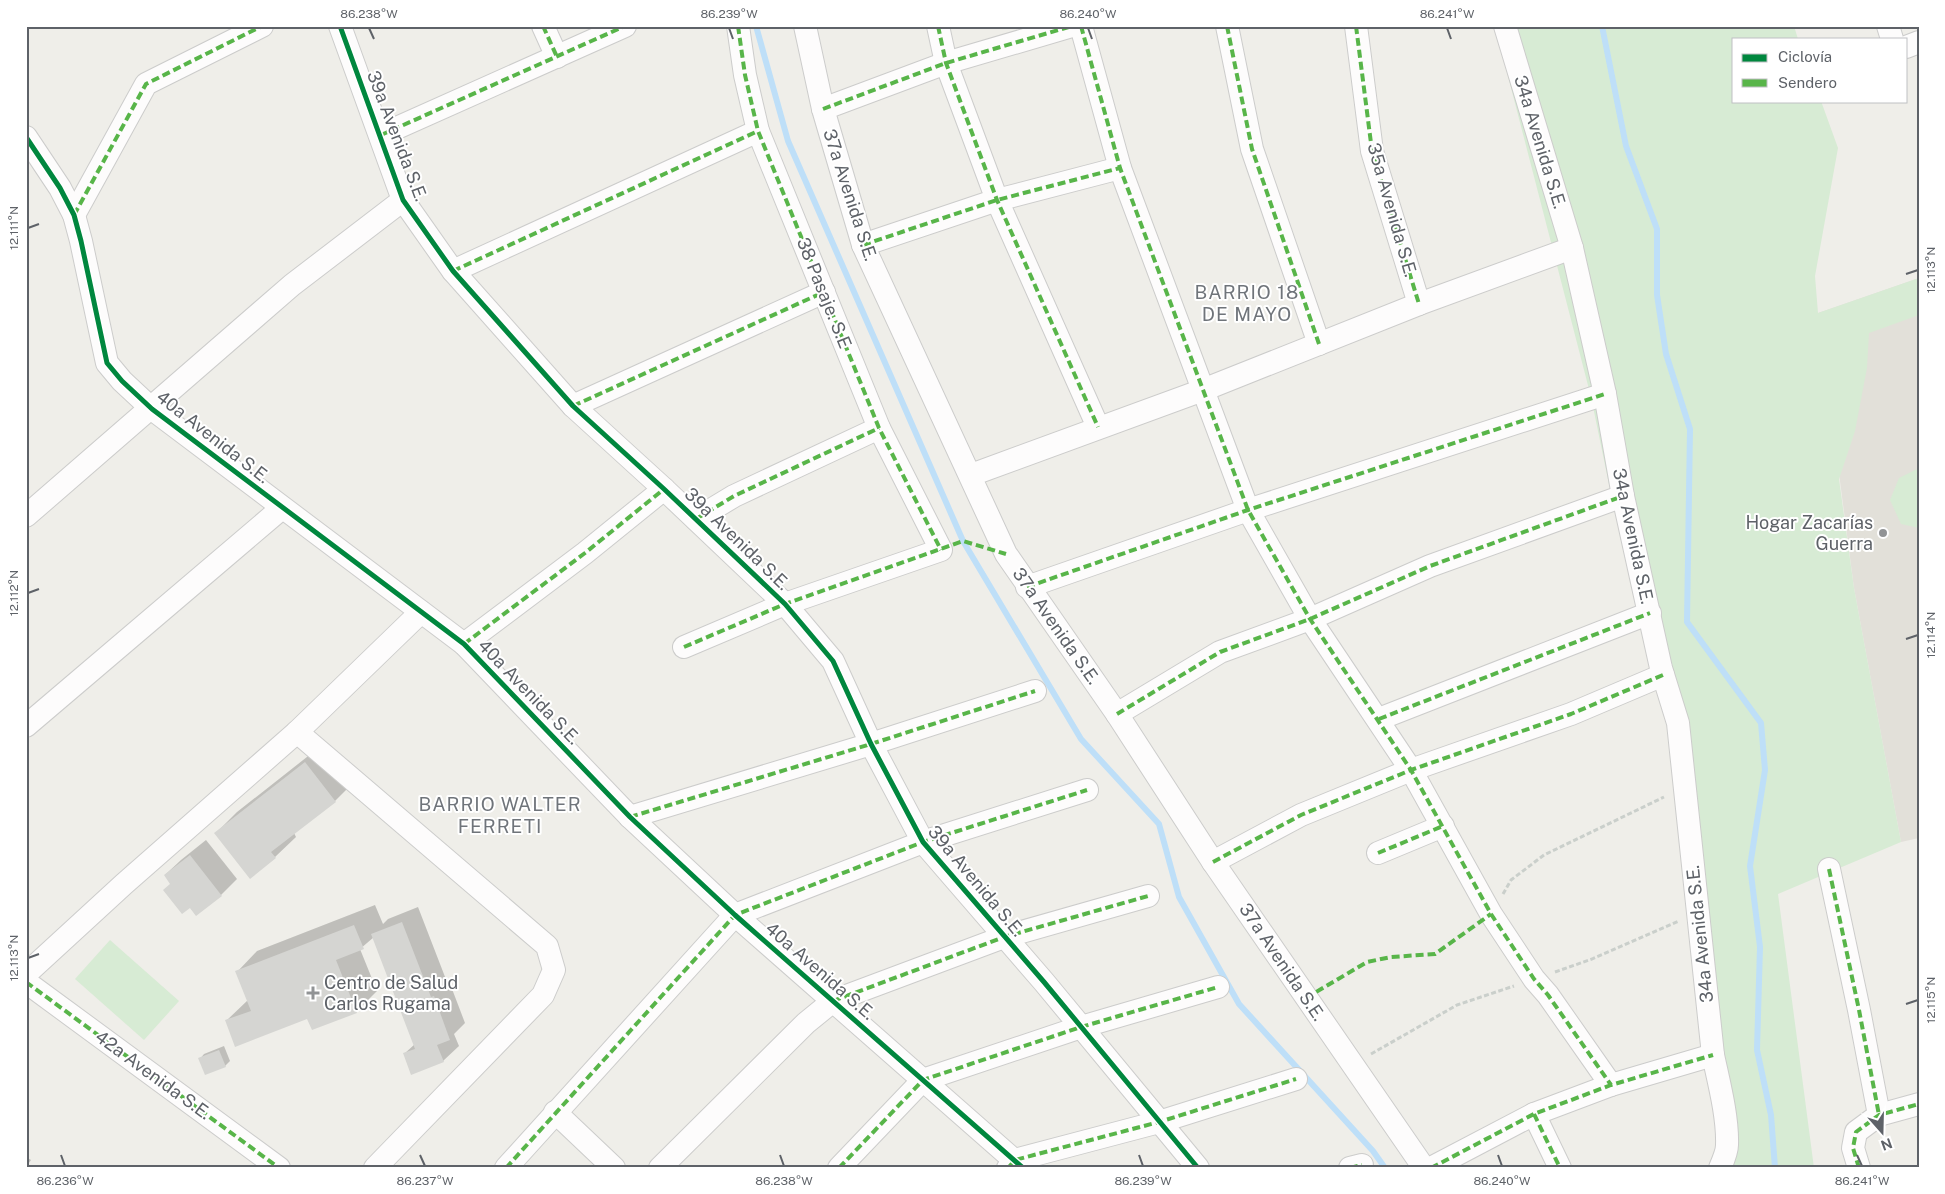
<svg xmlns="http://www.w3.org/2000/svg" width="1945" height="1194" font-family="'Public Sans',sans-serif">
<rect width="100%" height="100%" fill="#efeee9"/>
<!-- education -->
<polygon fill="#e2e0d9" points="1919,278 1919,838 1901,842 1854,588 1818,313"/>
<!-- green -->
<g fill="#d7ebd4">
<polygon points="1495,26 1794,26 1798,39 1734,39 1734,101 1821,101 1838,148 1815,276 1818,313 1919,278 1919,315 1869,333 1867,368 1855,431 1839,479 1854,588 1901,842 1778,894 1814,1168 1728,1168 1678,723 1612,499 1591,397"/>
<polygon points="1919,468 1919,528 1901,524 1890,500 1899,478"/>
<polygon points="110,940 179,1001 144,1040 75,979"/>
</g>
<!-- shadow -->
<g fill="#0003">
<polygon points="326,742 356,780 335,801 294,833 296,837 275,857 216,833 237,812"/>
<polygon points="206,840 237,879 221,895 196,915 165,875 181,860"/>
<polygon points="375,905 383,924 388,919 418,907 447,982 449,981 465,1023 454,1034 459,1046 443,1061 404,1054 415,1044 374,937 360,949 377,991 356,1012 308,1017 226,1021 248,1000 237,972 257,951"/>
<polygon points="224,1046 230,1061 225,1066 200,1059 204,1054"/>
<polygon points="26,1157 31,1160 26,1167"/>
</g>
<g fill="none" stroke-linecap="round" stroke-linejoin="round">
<!-- stream -->
<g stroke="#bedff8" stroke-width="6">
<polyline points="756,26 788,141 963,541 1081,739 1159,824 1179,897 1239,1004 1373,1151 1385,1168"/>
<polyline points="1602,26 1626,146 1657,229 1657,295 1666,354 1690,429 1687,622 1761,723 1765,770 1750,866 1760,947 1757,1050 1771,1115 1775,1168"/>
</g>
</g>
<!-- building -->
<g fill="#d5d5d2">
<polygon points="305,762 336,802 271,852 276,858 250,879 214,833"/>
<polygon points="190,855 222,896 196,916 190,908 182,914 163,890 170,884 164,875"/>
<polygon points="402,922 431,997 434,996 450,1040 437,1045 444,1062 411,1075 403,1053 415,1049 371,934"/>
<polygon points="354,925 364,949 336,960 357,1013 312,1030 307,1019 235,1047 225,1020 251,1011 235,971"/>
<polygon points="219,1050 226,1067 205,1075 198,1058"/>
</g>
<g fill="none" stroke-linecap="round" stroke-linejoin="round">
<!-- minor casing -->
<g stroke="#cccccb" stroke-width="24">
<g id="minor">
<polyline points="340,26 403,200 453,271 573,406 664,489 785,604 833,661 871,744 923,842 1044,982 1198,1168"/>
<polyline points="543,26 557,57"/>
<polyline points="805,26 823,109 863,245 1006,554 1117,714 1213,862 1424,1168"/>
<polyline points="938,26 946,63 997,200 1098,427"/>
<polyline points="1081,26 1120,168 1248,510 1310,619 1411,770 1491,914 1534,979 1548,995 1611,1085"/>
<polyline points="1227,26 1252,149 1319,344"/>
<polyline points="1356,26 1372,151 1419,304"/>
<path d="M 1505,26 L 1572,248 L 1605,394 L 1623,496 L 1661,668 L 1678,723 L 1713,1055 C 1719,1083 1728,1117 1727,1145 C 1727,1152 1723,1161 1720,1168"/>
<polyline points="1888,26 1892,39"/>
<polyline points="1906,47 1919,42"/>
<polyline points="823,109 946,63 1072,26"/>
<polyline points="381,135 625,26"/>
<polyline points="26,137 60,188 74,215 81,241 107,363 122,381 152,409 464,644 630,817 735,915 1023,1168"/>
<polyline points="74,215 146,84 262,26"/>
<polyline points="863,245 997,200 1120,168"/>
<polyline points="453,271 758,131"/>
<polyline points="573,406 824,292"/>
<polyline points="971,475 1203,390 1419,304 1572,248"/>
<polyline points="26,516 292,285 403,200"/>
<polyline points="696,519 734,496 879,428"/>
<polyline points="1027,587 1248,510 1605,394"/>
<polyline points="464,644 585,553 664,489"/>
<polyline points="684,647 785,604 941,550 879,428 758,131 745,75 738,26"/>
<polyline points="1117,714 1220,652 1310,619 1430,566 1623,496"/>
<polyline points="1379,719 1650,613"/>
<polyline points="26,726 282,508"/>
<polyline points="297,732 547,946 554,970 543,995 375,1168"/>
<polyline points="630,817 871,744 1035,691"/>
<polyline points="1378,853 1443,826"/>
<polyline points="1213,862 1301,815 1411,770 1571,714 1663,675"/>
<polyline points="1829,869 1859,1010 1879,1115"/>
<polyline points="26,974 124,884 297,732 421,612"/>
<polyline points="26,982 279,1168"/>
<polyline points="555,1112 614,1168"/>
<polyline points="1534,1114 1560,1168"/>
<polyline points="506,1168 735,915 923,842 1087,790"/>
<polyline points="660,1168 806,1023 833,1001 1004,937 1148,896"/>
<polyline points="839,1168 923,1080 1081,1027 1218,987"/>
<polyline points="1008,1168 1015,1160 1159,1122 1296,1079"/>
<polyline points="1350,1168 1362,1165"/>
<polyline points="1431,1168 1534,1114 1611,1085 1713,1055"/>
<polyline points="1859,1168 1853,1148 1856,1132 1879,1115 1919,1104"/>
</g>
</g>
<!-- path -->
<g stroke="#cacfcb" stroke-width="3" stroke-dasharray="5 2.5" stroke-linecap="butt">
<polyline points="1503,894 1511,880 1544,855 1664,797"/>
<polyline points="1555,972 1592,959 1679,921"/>
<polyline points="1371,1054 1457,1005 1514,986"/>
</g>
<!-- minor -->
<use href="#minor" stroke="#fdfcfc" stroke-width="22"/>
<!-- quiet -->
<g stroke="#58b549" stroke-width="4" stroke-dasharray="8 4" stroke-linecap="butt">
<polyline points="543,26 557,57"/>
<polyline points="738,26 745,75 758,131 879,428 941,550"/>
<polyline points="938,26 946,63 997,200 1098,427"/>
<polyline points="1081,26 1120,168 1248,510 1310,619 1411,770 1491,914 1534,979 1548,995 1611,1085"/>
<polyline points="1227,26 1252,149 1319,344"/>
<polyline points="1356,26 1372,151 1419,304"/>
<polyline points="823,109 946,63 1072,26"/>
<polyline points="381,135 625,26"/>
<polyline points="74,215 146,84 262,26"/>
<polyline points="863,245 997,200 1120,168"/>
<polyline points="453,271 758,131"/>
<polyline points="573,406 824,292"/>
<polyline points="696,519 734,496 879,428"/>
<polyline points="1027,587 1248,510 1605,394"/>
<polyline points="464,644 585,553 664,489"/>
<polyline points="684,647 785,604 963,541 1006,554"/>
<polyline points="1117,714 1220,652 1310,619 1430,566 1623,496"/>
<polyline points="1379,719 1650,613"/>
<polyline points="630,817 871,744 1035,691"/>
<polyline points="1378,853 1443,826"/>
<polyline points="1213,862 1301,815 1411,770 1571,714 1663,675"/>
<polyline points="1829,869 1859,1010 1879,1115"/>
<polyline points="26,982 279,1168"/>
<polyline points="1306,998 1367,962 1391,957 1435,954 1491,914"/>
<polyline points="833,1001 1004,937 1148,896"/>
<polyline points="1534,1114 1560,1168"/>
<polyline points="506,1168 735,915 923,842 1087,790"/>
<polyline points="839,1168 923,1080 1081,1027 1218,987"/>
<polyline points="1008,1168 1015,1160 1159,1122 1296,1079"/>
<polyline points="1350,1168 1362,1165"/>
<polyline points="1431,1168 1534,1114 1611,1085 1713,1055"/>
<polyline points="1859,1168 1853,1148 1856,1132 1879,1115 1919,1104"/>
</g>
<!-- cycleway casing -->
<g stroke="#fff" stroke-width="8">
<g id="cycleway">
<polyline points="340,26 403,200 453,271 573,406 664,489 785,604 833,661 871,744 923,842 1044,982 1198,1168"/>
<polyline points="26,137 60,188 74,215 81,241 107,363 122,381 152,409 464,644 630,817 735,915 1023,1168"/>
</g>
</g>
<!-- cycleway -->
<use href="#cycleway" stroke="#00873e" stroke-width="5"/>
</g>
<!-- ticks -->
<path fill="none" stroke="#5e6268" stroke-width="2" d="M 369,28 L 374,39M 729,28 L 733,39M 1088,28 L 1092,39M 1447,28 L 1451,39M 28,228 L 39,224M 1906,274 L 1918,270M 28,593 L 39,589M 1906,639 L 1918,635M 28,958 L 39,954M 1906,1004 L 1918,1000M 61,1155 L 65,1166M 420,1155 L 425,1166M 780,1155 L 784,1166M 1139,1155 L 1143,1166M 1498,1155 L 1502,1166M 1857,1155 L 1862,1166"/>
<!-- markers -->
<g fill="#919395" stroke="#fff" stroke-width="2">
<circle cx="1883" cy="533" r="5"/>
<path d="M310.5 985.5h5v5h5v5h-5v5h-5v-5h-5v-5h5z"/>
</g>
<g text-anchor="middle" stroke-width="4" stroke-linejoin="round" paint-order="stroke">
<!-- street labels -->
<g font-size="18" fill="#5e6268" stroke="#fff">
<text transform="translate(397 136) rotate(69)" y="6">39a Avenida S.E.</text>
<text transform="translate(1540 142) rotate(73)" y="6">34a Avenida S.E.</text>
<text transform="translate(850 195) rotate(72)" y="6">37a Avenida S.E.</text>
<text transform="translate(1392 210) rotate(74)" y="6">35a Avenida S.E.</text>
<text transform="translate(824 293) rotate(68)" y="6">38 Pasaje. S.E</text>
<text transform="translate(213 437) rotate(38)" y="6">40a Avenida S.E.</text>
<text transform="translate(1633 536) rotate(78)" y="6">34a Avenida S.E.</text>
<text transform="translate(737 539) rotate(44)" y="6">39a Avenida S.E.</text>
<text transform="translate(1056 626) rotate(55)" y="6">37a Avenida S.E.</text>
<text transform="translate(529 692) rotate(46)" y="6">40a Avenida S.E.</text>
<text transform="translate(976 881) rotate(50)" y="6">39a Avenida S.E.</text>
<text transform="translate(1700 934) rotate(-96)" y="6">34a Avenida S.E.</text>
<text transform="translate(1282 962) rotate(56)" y="6">37a Avenida S.E.</text>
<text transform="translate(820 971) rotate(41)" y="6">40a Avenida S.E.</text>
<text transform="translate(153 1075) rotate(36)" y="6">42a Avenida S.E.</text>
</g>
<!-- poi labels -->
<g font-size="18" fill="#5e6268" stroke="#fff" text-anchor="end">
<text x="1873" y="529">Hogar Zacarías<tspan x="1873" dy="21">Guerra</tspan></text>
<text x="324" y="989" text-anchor="start">Centro de Salud<tspan x="324" dy="21">Carlos Rugama</tspan></text>
</g>
<!-- neighbourhood labels -->
<g font-size="19" letter-spacing="1" fill="#6f747a" stroke="#fff">
<text x="1247" y="299">BARRIO 18<tspan x="1247" dy="22">DE MAYO</tspan></text>
<text x="500" y="811">BARRIO WALTER<tspan x="500" dy="22">FERRETI</tspan></text>
</g>
</g>
<!-- border -->
<rect width="1945" height="1194" fill="none" stroke="#ffffff" stroke-width="55"/>
<!-- legend -->
<rect x="1732" y="38" width="175" height="65" fill="#ffffff" stroke="#bfc0c3"/>
<rect x="1742" y="54" width="25" height="8" fill="#00873e" stroke="#bfc0c3"/>
<text x="1778" y="62" font-size="15" fill="#5e6268">Ciclovía</text>
<rect x="1742" y="79" width="25" height="8" fill="#58b549" stroke="#bfc0c3"/>
<text x="1778" y="88" font-size="15" fill="#5e6268">Sendero</text>
<!-- north arrow -->
<g transform="translate(1882 1132) rotate(160)" stroke="#ffffff" stroke-width="4" paint-order="stroke">
<path d="M0-4L9 19L0 12L-9 19Z" fill="#5e6268"/>
<text y="-8" font-size="14" font-weight="bold" text-anchor="middle" fill="#5e6268">N</text>
</g>
<rect x="28" y="28" width="1890" height="1138" fill="none" stroke="#5e6268" stroke-width="2"/>
<g font-size="12" text-anchor="middle" fill="#5e6268">
<text x="369" y="18">86.238°W</text>
<text x="729" y="18">86.239°W</text>
<text x="1088" y="18">86.240°W</text>
<text x="1447" y="18">86.241°W</text>
<text transform="translate(14 228) rotate(-90)" y="4">12.111°N</text>
<text transform="translate(1931 270) rotate(-90)" y="4">12.113°N</text>
<text transform="translate(14 593) rotate(-90)" y="4">12.112°N</text>
<text transform="translate(1931 635) rotate(-90)" y="4">12.114°N</text>
<text transform="translate(14 958) rotate(-90)" y="4">12.113°N</text>
<text transform="translate(1931 1000) rotate(-90)" y="4">12.115°N</text>
<text x="65" y="1185">86.236°W</text>
<text x="425" y="1185">86.237°W</text>
<text x="784" y="1185">86.238°W</text>
<text x="1143" y="1185">86.239°W</text>
<text x="1502" y="1185">86.240°W</text>
<text x="1862" y="1185">86.241°W</text>
</g>
</svg>
